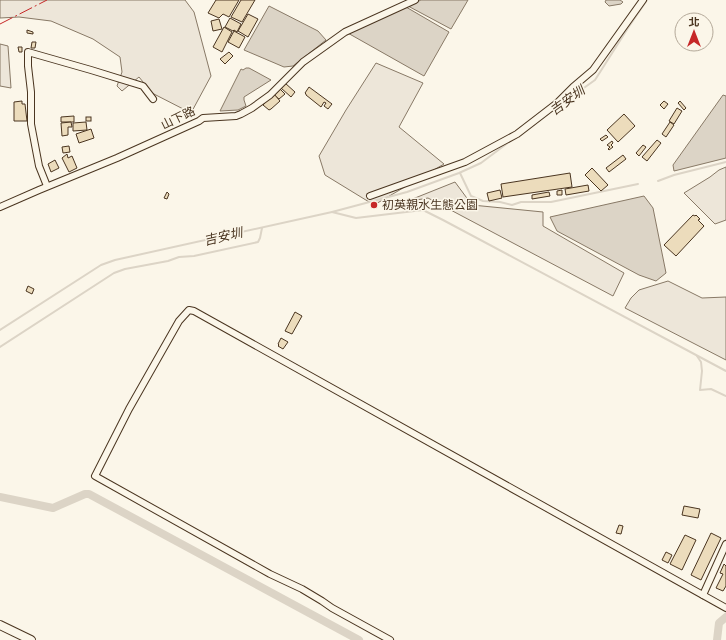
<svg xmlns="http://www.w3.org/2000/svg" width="726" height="640" font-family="'Crimson Pro','Noto Sans TC',serif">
<rect width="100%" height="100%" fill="#fbf6e9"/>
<!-- green -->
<g fill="#ede6d9" stroke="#887966">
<polygon points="0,0 185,0 194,12 211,76 191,113 152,93 139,77 122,91 117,86 122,72 120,57 93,39 51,21 19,17 0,18"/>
<polygon points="0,44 8,46 11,88 0,86"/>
<polygon points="376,63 423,83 399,127 444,164 374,205 325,175 319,156 346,110"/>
<polygon points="726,167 726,220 715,224 684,193 710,177 719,170"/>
<polygon points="455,182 472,205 543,212 543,226 624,273 613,296 428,198 405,202"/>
<polygon points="668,281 702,298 726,297 726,360 625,308 631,298 639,290"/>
</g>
<!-- water -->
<g fill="#dcd4c6" stroke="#887966">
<polygon points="421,0 468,0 451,29 408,6"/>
<polygon points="606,0 620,0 623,2 621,4 609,6 605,2"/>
<polygon points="269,6 318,31 326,40 293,66 284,67 244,50"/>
<polygon points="406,7 449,32 424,76 346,32"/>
<polygon points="246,68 249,68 271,80 244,97 244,100 246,106 238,110 220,111 241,69 243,70"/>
<polygon points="723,95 726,96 726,158 674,171 673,165"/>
<polygon points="644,196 653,208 666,273 656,281 639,275 557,231 550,217"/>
</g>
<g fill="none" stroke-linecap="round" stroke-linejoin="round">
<!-- stream -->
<g stroke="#dcd4c6" stroke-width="2">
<polyline points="546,115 595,80 628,28 647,0"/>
<polyline points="460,173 471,196 483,201 500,202 512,205 521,202 551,202 638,184"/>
<polyline points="658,181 674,175 726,162"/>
<polyline points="332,212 356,218 423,210 443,220 726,371"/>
<polyline points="0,330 101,265 115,260 332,212 407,192 459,173 481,163 513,139"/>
<polyline points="0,347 114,273 125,269 168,261 179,257 194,256 258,242 260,238 262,228"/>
<polyline points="697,356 701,362 702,371 700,390 711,389 726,396"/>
</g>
<!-- canal -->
<g stroke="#dcd4c6" stroke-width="8">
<polyline points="0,497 53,508 85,494 89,494 359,640"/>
<polyline points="717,640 719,623 726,617"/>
</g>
</g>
<!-- building -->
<g fill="#ecdcbc" stroke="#4a3520">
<polygon points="216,0 239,0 229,17 223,14 219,18 208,13"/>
<polygon points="241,0 255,0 242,22 231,17"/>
<polygon points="248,14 258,19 248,37 238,31"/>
<polygon points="230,18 241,24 237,32 234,30 233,31 225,27"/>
<polygon points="219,19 222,29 213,31 211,21"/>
<polygon points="224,27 232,32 222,52 213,47"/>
<polygon points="27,30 33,32 33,34 27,33"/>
<polygon points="234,31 245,37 239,48 228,42"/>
<polygon points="32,42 36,42 35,48 31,48"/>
<polygon points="18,47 22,47 22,52 19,52"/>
<polygon points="229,52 233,56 225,64 220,59"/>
<polygon points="285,83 295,92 291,97 281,88"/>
<polygon points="309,87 332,104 328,109 324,106 326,103 324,102 321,107 306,95 306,94 305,93"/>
<polygon points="280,89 285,94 279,99 274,95"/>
<polygon points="274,94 280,101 271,109 269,110 263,105"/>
<polygon points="22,101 22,104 25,104 27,121 14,121 14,102"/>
<polygon points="664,101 668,104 664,109 660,105"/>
<polygon points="680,101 686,108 684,110 678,103"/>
<polygon points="677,108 682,111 674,124 669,121"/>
<polygon points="624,114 635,126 618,142 607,130"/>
<polygon points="74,116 74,122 61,122 61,117"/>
<rect x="86" y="117" width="5" height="4"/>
<polygon points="71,122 72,127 68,127 68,135 62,136 61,123"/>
<polygon points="86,122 87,130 73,131 73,123"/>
<polygon points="670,122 674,125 666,137 662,134"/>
<polygon points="91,129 94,138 79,143 76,134"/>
<polygon points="606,135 608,137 602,141 600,139"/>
<polygon points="657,140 661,143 647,161 642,157"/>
<polygon points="612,141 613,143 611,145 613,147 609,150 608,149 610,147 607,145"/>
<polygon points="643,145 646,147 639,156 636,153"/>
<polygon points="69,146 70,152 63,153 62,147"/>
<polygon points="67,154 68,158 72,156 77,168 69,172 62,158"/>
<polygon points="623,155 626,159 609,172 606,168"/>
<polygon points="55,160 59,168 51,172 48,164"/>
<polygon points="592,168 608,185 601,191 585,175"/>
<polygon points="570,173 572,187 503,197 501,184"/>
<polygon points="588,185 589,191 566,195 565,189"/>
<polygon points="500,190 502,198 489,201 487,193"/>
<polygon points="562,190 562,195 557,195 557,191"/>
<polygon points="167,192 169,194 167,199 164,198"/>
<polygon points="549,192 550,196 532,199 532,195"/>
<polygon points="693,215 695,216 696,215 700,219 698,220 704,226 676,256 664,245"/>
<polygon points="28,286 34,289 32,294 26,291"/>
<polygon points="295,312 302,316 292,334 285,331"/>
<polygon points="281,338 288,342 283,349 278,346 279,345 278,344"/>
<polygon points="684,506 700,509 698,518 682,515"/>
<polygon points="619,525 623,526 621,534 616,533"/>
<polygon points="711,533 721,538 701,580 691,575"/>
<polygon points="685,535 696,540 682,570 670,564"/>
<polygon points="666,552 672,555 668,563 662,560"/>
<polygon points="724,564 726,566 726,586 723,591 716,588 723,574 720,573"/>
</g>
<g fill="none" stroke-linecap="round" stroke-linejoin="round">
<!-- minor casing -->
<g stroke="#4a3520" stroke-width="8">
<g id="minor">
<polyline points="47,186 39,166 31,124 31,92 28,66 28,52 91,70 143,86 153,99"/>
<polyline points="370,196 465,162 517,134 556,104 573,87 593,70 643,0"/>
<polyline points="0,207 39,190 117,158 199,121 203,118 236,116 241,114 252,108 270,95 303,62 345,32 415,0"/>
<polyline points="703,595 726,544"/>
<polyline points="390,640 332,608 322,601 302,589 270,574 95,476 129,409 179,321 189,310 194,311 726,608"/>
</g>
</g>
<!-- tertiary casing -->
<g stroke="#4a3520" stroke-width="10">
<polyline id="tertiary" points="0,625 31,640"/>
</g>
<!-- minor -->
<use href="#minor" stroke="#fbf6e9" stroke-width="6"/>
<!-- tertiary -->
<use href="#tertiary" stroke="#fbf6e9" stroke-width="8"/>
<!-- power -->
<polyline stroke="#c62828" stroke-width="1" stroke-dasharray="14 3 2 3" stroke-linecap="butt" points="0,24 47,0"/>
</g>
<!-- markers -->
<circle fill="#c62828" stroke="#fbf6e9" stroke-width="1.5" cx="374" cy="205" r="4"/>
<g text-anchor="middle" stroke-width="3" stroke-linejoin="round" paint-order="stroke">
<!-- street labels -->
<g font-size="12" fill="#4a3520" stroke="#fbf6e9">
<text transform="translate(178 118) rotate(-26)" y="4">山下路</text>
</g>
<!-- poi labels -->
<g font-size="12" fill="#4a3520" stroke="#fbf6e9" text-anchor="start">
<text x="382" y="209">初英親水生態公園</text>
</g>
<!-- water labels -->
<g font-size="13" font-style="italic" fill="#4a3520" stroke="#fbf6e9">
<text transform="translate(567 100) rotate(-36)" y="5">吉安圳</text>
<text transform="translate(223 236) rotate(-13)" y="5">吉安圳</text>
</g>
</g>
<!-- north arrow -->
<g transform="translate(694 32)"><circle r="19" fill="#fbf6e9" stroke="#b4a999"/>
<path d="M0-3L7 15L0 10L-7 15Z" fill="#c62828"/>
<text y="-6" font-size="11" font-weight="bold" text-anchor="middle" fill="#4a3520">北</text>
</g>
</svg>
